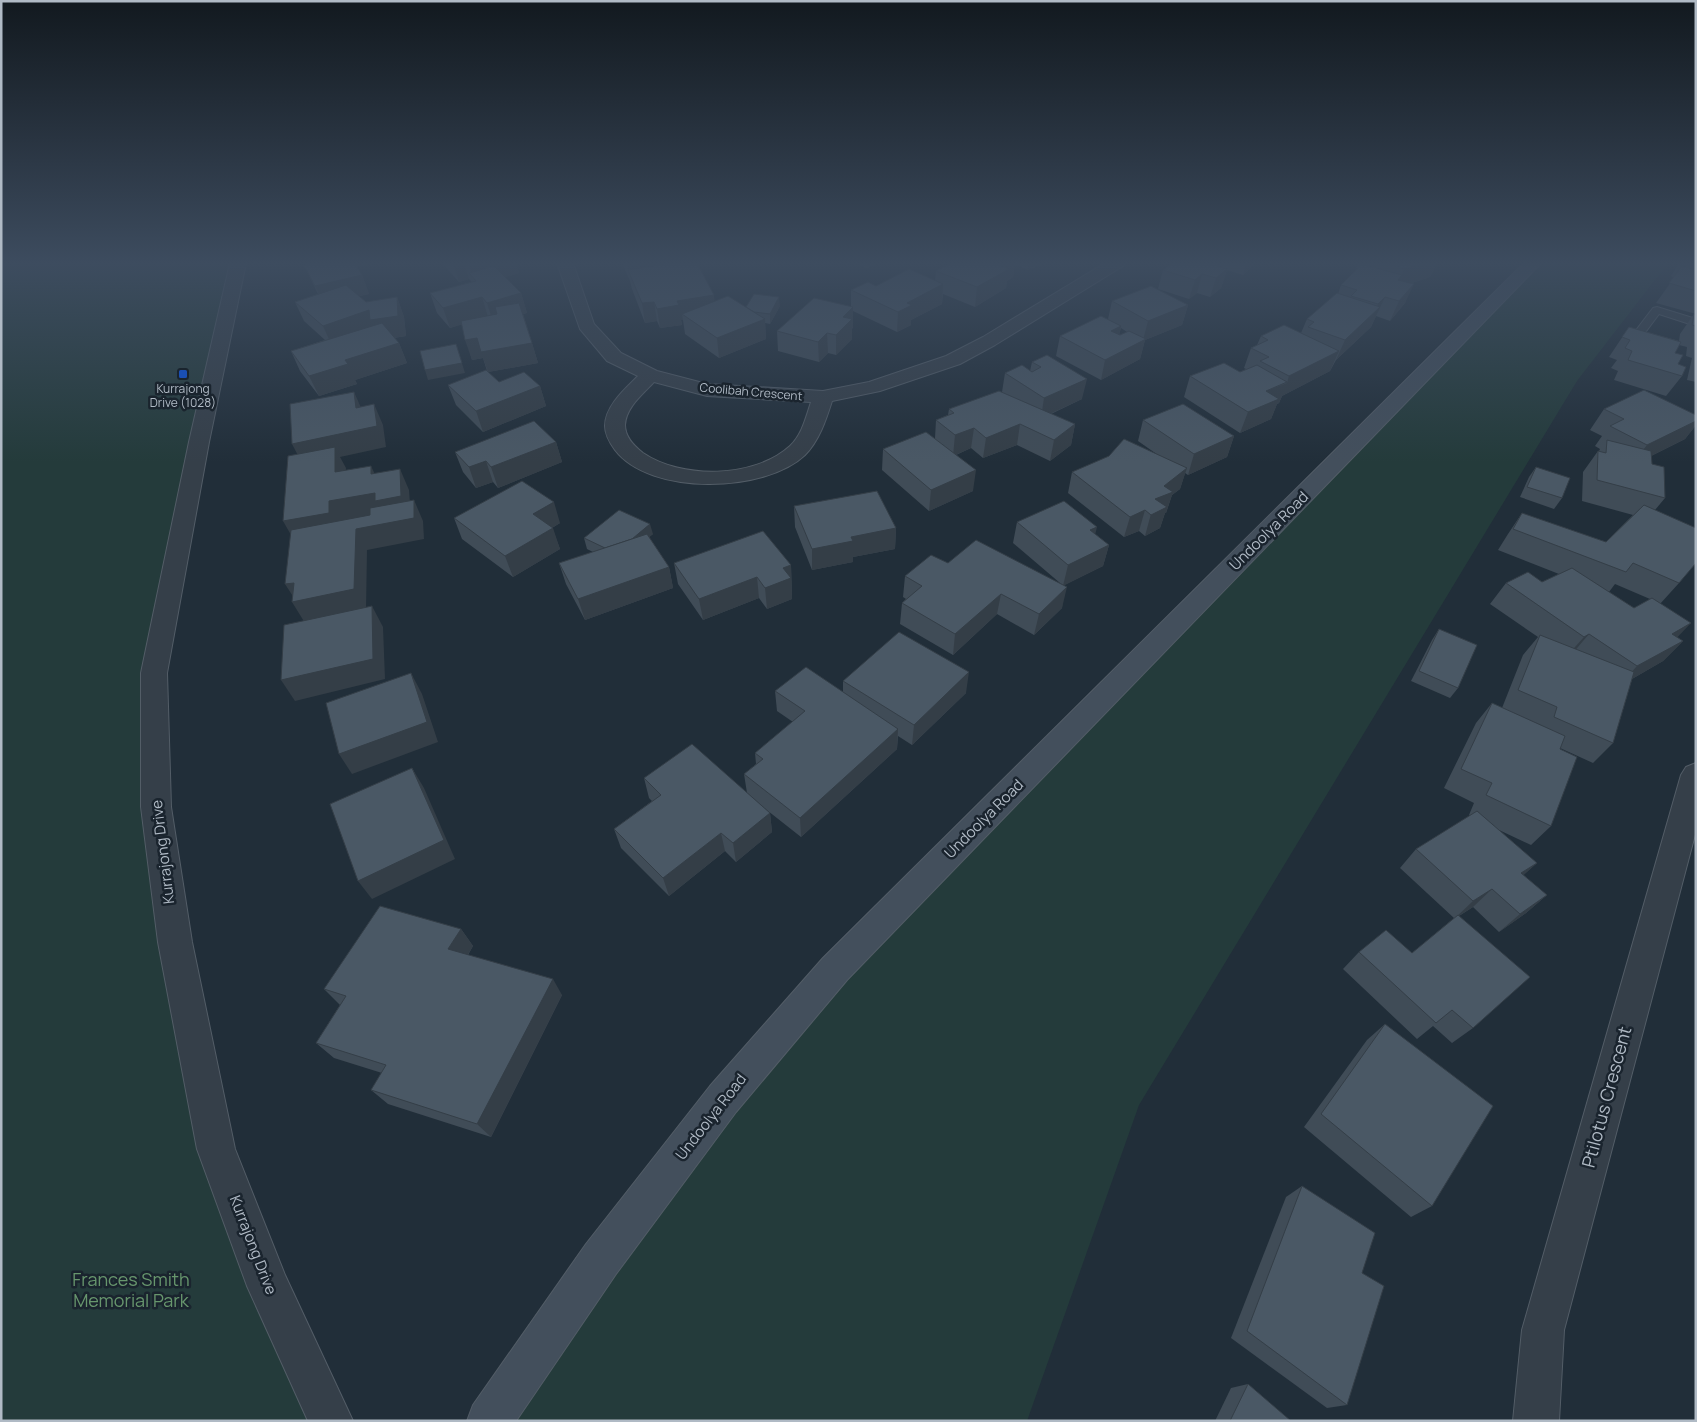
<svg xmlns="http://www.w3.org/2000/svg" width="1697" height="1422" font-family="Manrope,sans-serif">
<rect width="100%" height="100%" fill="#212e39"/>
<!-- green -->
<g fill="#243b3b">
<polygon points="1,263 238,263 154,673 156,807 216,1149 331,1421 1,1421"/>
<polygon points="1533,263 1668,263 1577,381 1139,1105 1027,1421 489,1421 835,969"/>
</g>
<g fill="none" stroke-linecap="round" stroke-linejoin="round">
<!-- lane casing -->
<g stroke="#535d67" stroke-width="2">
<polygon id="lane" points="1657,307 1696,319 1696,326 1659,314 1635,346 1627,346 1625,344 1627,342 1653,308"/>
</g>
<!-- street casing -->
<g stroke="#535d67" stroke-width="2">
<g id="street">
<polygon points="230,263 246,263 209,442 167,673 171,807 192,942 235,1149 285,1275 353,1421 308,1421 247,1286 197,1149 158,942 141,807 141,673 189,442"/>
<path d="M 557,263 L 573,263 L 594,324 L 621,353 L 657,371 L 707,384 L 823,391 L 869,382 L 946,356 L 983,337 L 1105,263 L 1125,263 L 1123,266 L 995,345 L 960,364 L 880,391 L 832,401 C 826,420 819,441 805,455 C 765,493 650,496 615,450 C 610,443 605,435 605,426 C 605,406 625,389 638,376 L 607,361 L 580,329 ZM 654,382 L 707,396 L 811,402 C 806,417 802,435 790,446 C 754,479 681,479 643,453 C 634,446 625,437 625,425 C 626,407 643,394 654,382 Z"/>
<polygon points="1696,763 1696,831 1564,1330 1559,1421 1513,1421 1522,1330 1681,775 1686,767"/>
</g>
</g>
<!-- secondary casing -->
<g stroke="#535d67" stroke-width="2">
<polygon id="secondary" points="1524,263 1541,263 847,980 736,1112 616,1274 516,1421 467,1421 473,1405 586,1244 710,1086 823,958"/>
</g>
<!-- lane -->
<use href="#lane" fill="#353f49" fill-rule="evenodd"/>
<!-- street -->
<use href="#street" fill="#353f49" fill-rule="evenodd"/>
<!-- secondary -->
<use href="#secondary" fill="#434f5c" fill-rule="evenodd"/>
</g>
<!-- wall -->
<g fill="#404c57" fill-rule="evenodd">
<polygon points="312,263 374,263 356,266 362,275 369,294 359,296 366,302 397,297 404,317 406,336 394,338 399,343 407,363 355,380 357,384 319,396 300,371 291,351 325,340 304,321 295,302 318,294 304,265"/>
<polygon points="442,263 516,263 519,273 505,277 521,293 527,313 523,314 538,363 488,372 499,382 540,386 546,406 483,432 456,405 448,385 487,371 483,358 472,360 462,324 450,328 437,313 430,293 472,282 469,279 459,282"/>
<polygon points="622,263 698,263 714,302 746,307 780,306 770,324 765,323 766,339 719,358 685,334 683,320 681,320 682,325 660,328 657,321 645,323 632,289 630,281"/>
<polygon points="856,263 879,263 867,268"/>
<polygon points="951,263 1045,263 1028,270 1015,264 1013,277 1007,281 1006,288 975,307 943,294 942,304 911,320 911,325 897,332 853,311 853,327 852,329 852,339 836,355 828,353 819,362 778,351 777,331 851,307 851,290 876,286 935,281 936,271"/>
<polygon points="1172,263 1255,263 1243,275 1227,270 1221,288 1210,297 1197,293 1189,299 1158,289 1163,270"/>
<polygon points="1358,263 1437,263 1430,277 1412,283 1405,303 1390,321 1376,316 1371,327 1336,360 1330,371 1282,396 1279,403 1277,404 1271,419 1240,433 1184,397 1190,376 1240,372 1246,369 1244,368 1251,348 1257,345 1261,336 1301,333 1307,319 1338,294 1341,285 1357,269 1356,268"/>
<polygon points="1679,263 1696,263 1696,314 1656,303 1674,278 1671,276"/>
<path d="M 1112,301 L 1188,305 L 1182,325 L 1145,340 L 1140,359 L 1101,380 L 1056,356 L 1060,336 L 1108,319 ZM 1121,328 L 1127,332 L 1120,335 L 1119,335 Z"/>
<polygon points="1694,314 1696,315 1696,382 1687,380 1692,358 1686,356 1687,347 1679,345 1675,353 1682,376 1666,396 1614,380 1618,371 1611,368 1617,360 1609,357 1629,327 1679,341 1680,334"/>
<polygon points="1047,355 1082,399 1051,414 1075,424 1071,445 1050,461 1017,445 983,458 971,448 956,455 973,491 929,511 882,470 883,449 935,438 936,420 948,415 949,409 1002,392 1005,373 1030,371 1032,362"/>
<path d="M 1604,409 L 1696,415 L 1696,425 L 1685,439 L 1651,456 L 1652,464 L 1665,498 L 1655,510 L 1679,583 L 1660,604 L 1677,637 L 1683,641 L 1663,661 L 1632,679 L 1613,743 L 1593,763 L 1560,748 L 1551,826 L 1531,845 L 1499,830 L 1537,863 L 1523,875 L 1547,895 L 1526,913 L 1499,932 L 1473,907 L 1459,916 L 1473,1028 L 1452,1043 L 1433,1026 L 1417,1039 L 1343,969 L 1359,952 L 1412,953 L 1454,918 L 1400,868 L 1416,849 L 1471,816 L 1469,815 L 1474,803 L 1444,788 L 1476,723 L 1492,703 L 1502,708 L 1523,655 L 1538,637 L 1490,604 L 1506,583 L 1542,582 L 1559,574 L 1498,550 L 1508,534 L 1522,513 L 1606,542 L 1633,515 L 1582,501 L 1583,472 L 1598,451 L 1599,451 L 1600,449 L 1595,446 L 1602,436 L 1590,430 ZM 1615,584 L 1650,599 L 1634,608 L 1609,592 Z"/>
<polygon points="1143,420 1234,436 1227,457 1188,475 1185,473 1180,489 1172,495 1166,513 1165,513 1160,528 1145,536 1139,531 1124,537 1068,493 1072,472 1158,455 1138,441"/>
<polygon points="556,442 562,462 498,488 493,482 476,488 463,472 455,452"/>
<polygon points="1536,467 1562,498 1554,509 1520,497 1529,477"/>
<polygon points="794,506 896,528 895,549 853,557 853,562 812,570 795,527"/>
<polygon points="454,518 560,523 552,528 560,549 513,577 462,539"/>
<polygon points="1017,522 1095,534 1109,545 1103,566 1064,585 1062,608 1034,635 997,614 953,655 900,624 902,603 906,599 903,597 905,576 948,563 1060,583 1013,543"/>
<polygon points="653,534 649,537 669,567 673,588 585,620 566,584 559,563 593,552 587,549 584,538"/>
<polygon points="674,563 791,565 792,599 767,609 759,598 703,620 678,584"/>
<polygon points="1439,629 1458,688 1450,698 1411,681 1432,640"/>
<polygon points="843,681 966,693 912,745 898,736 897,749 801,837 758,803 770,813 772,832 736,862 725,851 669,896 621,848 614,829 652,801 649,798 644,778 747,793 744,774 756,764 755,753 793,722 777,711 775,691 843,692"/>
<polygon points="461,929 473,946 468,955 562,995 491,1137 388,1104 371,1090 382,1073 334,1058 316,1043 340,1005 324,989"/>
<polygon points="1385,1024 1432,1206 1411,1217 1304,1127 1367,1040"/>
<polygon points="1302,1186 1362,1273 1347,1405 1327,1408 1231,1338 1286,1197"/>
<polygon points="1248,1384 1291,1421 1215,1421 1231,1388"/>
</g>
<!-- shaded-wall -->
<g fill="#343e47">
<polygon points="334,263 374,263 337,269"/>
<polygon points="453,263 464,263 469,279 459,282"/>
<polygon points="482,263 516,263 519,273 478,285 476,281 473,277 470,267"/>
<polygon points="627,263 698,263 628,270 630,281"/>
<polygon points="867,263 879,263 867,268"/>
<polygon points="1007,263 1015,263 1013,277 1007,281 1006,288 975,307 977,287 1001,266"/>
<polygon points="1029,263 1045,263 1028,270"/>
<polygon points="1220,263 1224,263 1220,275 1227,269 1221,288 1210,297 1216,278 1217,266"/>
<polygon points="1246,263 1255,263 1243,275"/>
<polygon points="1418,263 1437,263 1430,277 1396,288 1393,294 1389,299 1398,280 1401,276 1404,269"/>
<polygon points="1202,274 1197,293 1189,299 1195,280"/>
<polygon points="362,275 369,294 324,305 315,286"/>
<polygon points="943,284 942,304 911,320 911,325 897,332 898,312 907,303"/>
<polygon points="1414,284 1405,303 1390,321 1399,301"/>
<polygon points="521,293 527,313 493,322 487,303"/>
<polygon points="714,295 716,315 682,314 683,320 681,320 682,325 660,328 657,309 677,301"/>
<polygon points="397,297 404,317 406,336 378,340 332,346 323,326"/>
<polygon points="482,297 488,317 450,328 443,308"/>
<polygon points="779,297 780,306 770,324 770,314"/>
<polygon points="1385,297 1371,327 1336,360 1345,340 1375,312 1378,304"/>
<polygon points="654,302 657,321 645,323 642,303"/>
<polygon points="1188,305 1182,325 1145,340 1140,359 1101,380 1105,360 1143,340 1148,321"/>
<polygon points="853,307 853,327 852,329 852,339 836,355 836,335 843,317"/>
<polygon points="765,319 766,339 719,358 717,338"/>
<polygon points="1121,326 1117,346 1111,331"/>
<polygon points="827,333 828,353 819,362 818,342"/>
<polygon points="477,338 532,343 538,363 488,372 483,358 472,360 465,340"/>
<polygon points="399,343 407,363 355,380 357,384 319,396 309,376 345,360"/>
<polygon points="456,344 465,373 428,380 425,370"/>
<polygon points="1339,351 1330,371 1282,396 1279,403 1277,404 1271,419 1240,433 1248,412 1266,391 1287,383 1289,376"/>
<polygon points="1087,379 1082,399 1041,418 1044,398"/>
<polygon points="540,386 546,406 483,432 476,411"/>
<polygon points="354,392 363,412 356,408"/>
<polygon points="374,404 383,425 386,447 340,457 346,468 345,493 303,465 292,444"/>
<polygon points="1696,421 1696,425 1685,439 1631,466 1647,445"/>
<polygon points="1020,424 1017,445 983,458 986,438"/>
<polygon points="1075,424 1071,445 1050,461 1054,440"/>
<polygon points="974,428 971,448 953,456 955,435"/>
<polygon points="1234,436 1227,457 1188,475 1194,454"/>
<polygon points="556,442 562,462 498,488 491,467"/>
<polygon points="486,461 493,482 476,488 469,467"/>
<polygon points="371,466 381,487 371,474"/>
<polygon points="1187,468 1180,489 1172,495 1166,513 1165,513 1160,528 1145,536 1155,499 1164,486"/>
<polygon points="400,469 409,490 411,517 295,542 283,521 329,501"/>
<polygon points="976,470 973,491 929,511 931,490"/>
<polygon points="414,500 423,521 424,539 367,550 366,610 305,623 292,602 296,601 285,584 356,529"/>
<polygon points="554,502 560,523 540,535 533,514"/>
<polygon points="1145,510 1139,531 1124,537 1130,517"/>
<polygon points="650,524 653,534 618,563 615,553"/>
<polygon points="1097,527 1092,548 1090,530"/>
<polygon points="553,528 560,549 513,577 505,556"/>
<polygon points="896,528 895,549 853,557 853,562 812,570 812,549 851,537"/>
<polygon points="1109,545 1103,566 1063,586 1068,565"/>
<polygon points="791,565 792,599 767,609 765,588 783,568"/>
<polygon points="669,567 673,588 585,620 578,599"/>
<polygon points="757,577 759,598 703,620 699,599"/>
<polygon points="1067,587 1062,608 1034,635 1039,614"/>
<polygon points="1001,594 997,614 953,655 955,634"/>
<polygon points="372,606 383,627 385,679 295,701 281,680"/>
<polygon points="1691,623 1671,644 1672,634"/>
<polygon points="1589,634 1572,654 1566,657 1584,637"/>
<polygon points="1683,641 1663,661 1618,687 1637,666"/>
<polygon points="969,672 966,693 912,745 914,725"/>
<polygon points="411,673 422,694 438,742 352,774 339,754"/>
<polygon points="898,729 897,749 801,837 800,818"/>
<polygon points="412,768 424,788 455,859 372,899 358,881"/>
<polygon points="770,813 772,832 736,862 733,843"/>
<polygon points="721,833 725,851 669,896 663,878"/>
<polygon points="1537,863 1517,881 1521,873"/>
<polygon points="1492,889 1473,907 1454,919 1473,901"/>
<polygon points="1547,895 1526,913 1499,932 1520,914"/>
<polygon points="461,929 473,946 461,966 448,949"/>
<polygon points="553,979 562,995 491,1137 477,1124"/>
</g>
<!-- building -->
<g fill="#4a5865" stroke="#343e47">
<polygon points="312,263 355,263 362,275 315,286 304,265"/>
<polygon points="466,263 482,263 470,267"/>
<polygon points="673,263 697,263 714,295 677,301 679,305 657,309 654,302 642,303 628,270"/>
<polygon points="951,263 1007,263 1001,266 1009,269 977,287 936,271"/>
<polygon points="1172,263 1220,263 1217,266 1227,269 1216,278 1202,274 1195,280 1163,270"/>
<polygon points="1392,263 1424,263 1404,269"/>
<polygon points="1362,264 1402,275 1398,280 1414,284 1399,301 1385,297 1378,304 1351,296 1357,290 1341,285"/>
<polygon points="494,266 521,293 487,303 482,297 443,308 430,293 476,281 469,273"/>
<polygon points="1682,266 1696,270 1696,291 1669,283"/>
<polygon points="909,269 943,284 907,303 912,305 898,312 851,290 868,282 876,286"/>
<polygon points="346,285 366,302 397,297 398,316 370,320 369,310 323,326 295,302"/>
<polygon points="1151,286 1188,305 1148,321 1112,301"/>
<polygon points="1337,293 1380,307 1345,340 1308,327 1314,322 1307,319"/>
<polygon points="754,294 779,297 770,314 754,312 746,307"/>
<polygon points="728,296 765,319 717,338 682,314"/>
<polygon points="814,298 853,307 843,317 852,319 836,335 827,333 818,342 777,331"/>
<polygon points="519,303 532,343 481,352 477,338 465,340 461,321 497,314 495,307"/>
<polygon points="1694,314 1696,315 1696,326 1692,325"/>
<polygon points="1101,316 1121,326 1111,331 1120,335 1129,331 1146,339 1105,360 1060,336"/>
<polygon points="382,323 399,343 345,360 348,364 309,376 291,351"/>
<polygon points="1284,325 1339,351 1289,376 1260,361 1269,357 1251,348 1268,340 1261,336"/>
<polygon points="1629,327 1681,342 1675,353 1683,355 1678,364 1686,367 1682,376 1628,360 1632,351 1625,348 1630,340 1622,337"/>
<polygon points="456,344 462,363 425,370 420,351"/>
<polygon points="1047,355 1087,379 1044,398 1005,373 1022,365 1032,372 1041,367 1032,362"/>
<polygon points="1224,363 1240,372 1257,365 1287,382 1266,391 1279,399 1248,412 1190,376"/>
<polygon points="486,370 499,382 524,372 540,386 476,411 448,385"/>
<polygon points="1644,390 1696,415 1696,421 1647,445 1610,426 1624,419 1604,409"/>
<polygon points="999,391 1075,424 1054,440 1020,424 986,438 974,428 955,435 936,420 954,413 949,409"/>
<polygon points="354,392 356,408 374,404 377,426 292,444 290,404"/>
<polygon points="1183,404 1234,436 1194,454 1143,420"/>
<polygon points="534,421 556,442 491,467 486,461 469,467 455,452"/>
<polygon points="926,432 976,470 931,490 883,449"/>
<polygon points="1124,439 1187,468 1164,486 1173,492 1155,499 1167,507 1151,515 1145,510 1130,517 1072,472 1109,456"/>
<polygon points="1607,440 1651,451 1652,464 1664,467 1665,498 1597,480 1598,451 1606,453"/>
<polygon points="335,447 335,472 371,466 371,474 400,469 401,496 375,501 375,493 329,501 329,513 283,521 288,456"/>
<polygon points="1536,467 1570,478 1562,498 1527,487"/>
<polygon points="522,481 554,502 533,514 553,528 505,556 454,518"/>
<polygon points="877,491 896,528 851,537 853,541 812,549 794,506"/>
<polygon points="414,500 414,518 356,529 354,589 292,602 294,583 285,584 291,530 370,515 370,508"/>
<polygon points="1064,501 1097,527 1090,530 1109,545 1068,565 1017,522"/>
<polygon points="1644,505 1696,528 1696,563 1679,583 1633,563 1626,572 1513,529 1522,513 1606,542"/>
<polygon points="619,510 650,524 632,539 605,548 584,538"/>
<polygon points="763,531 791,565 783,568 791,578 765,588 757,577 699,599 674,563"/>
<polygon points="647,534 669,567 578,599 559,563"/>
<polygon points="976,540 1067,587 1039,614 1001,594 955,634 902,603 922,586 905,576 931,555 948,563"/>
<polygon points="1572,568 1634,608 1652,598 1691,623 1672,634 1683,641 1637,666 1589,634 1584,637 1506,583 1528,572 1542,582"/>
<polygon points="372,606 373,659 281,680 284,625"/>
<polygon points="1439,629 1477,645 1458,688 1419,671"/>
<polygon points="899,632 969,672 914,725 843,681"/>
<polygon points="1540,635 1634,672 1613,743 1554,717 1557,707 1518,690"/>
<polygon points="806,667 898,729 800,818 744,774 763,759 755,753 805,711 775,691"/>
<polygon points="411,673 427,722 339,754 326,703"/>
<polygon points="1492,703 1565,736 1560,749 1577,757 1551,826 1486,795 1492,783 1461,769"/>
<polygon points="692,744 770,813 733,843 721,833 663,878 614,829 661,795 644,778"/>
<polygon points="412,768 444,840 358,881 330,804"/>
<polygon points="1477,811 1537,863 1521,873 1547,895 1520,914 1492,889 1473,901 1416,849"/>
<polygon points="380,906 461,929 448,949 553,979 477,1124 371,1090 386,1065 316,1043 346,996 324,989"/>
<polygon points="1458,915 1530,977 1473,1028 1452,1010 1436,1023 1359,952 1386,930 1412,953"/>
<polygon points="1385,1024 1493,1106 1432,1206 1321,1114"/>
<polygon points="1302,1186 1375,1233 1362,1273 1384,1286 1347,1405 1247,1331"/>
<polygon points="1248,1384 1291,1421 1230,1421"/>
</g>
<!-- sky -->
<linearGradient id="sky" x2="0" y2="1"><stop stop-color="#12191f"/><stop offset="0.57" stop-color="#3d4c5f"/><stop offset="1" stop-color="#3d4c5f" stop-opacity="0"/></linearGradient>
<rect width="1697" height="462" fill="url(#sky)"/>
<!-- markers -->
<rect fill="#1a4fb4" stroke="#1a242e" stroke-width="2" x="178" y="369" width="10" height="10" rx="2.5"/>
<g text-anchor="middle" stroke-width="5" stroke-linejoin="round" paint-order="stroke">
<!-- far-poi labels -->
<g font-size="12" fill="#b0bac5" stroke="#1a242e">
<text x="183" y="393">Kurrajong<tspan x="183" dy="14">Drive (1028)</tspan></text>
</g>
<!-- far-street labels -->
<g font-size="12" fill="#b0bac5" stroke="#1a242e">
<text transform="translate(751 392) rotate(5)" y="4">Coolibah Crescent</text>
</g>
<!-- street labels -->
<g font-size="15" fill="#b0bac5" stroke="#1a242e">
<text transform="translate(1269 531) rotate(-45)" y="5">Undoolya Road</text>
<text transform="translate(984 819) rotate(-45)" y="5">Undoolya Road</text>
<text transform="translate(163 852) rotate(-97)" y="5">Kurrajong Drive</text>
<text transform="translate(711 1117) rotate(-52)" y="5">Undoolya Road</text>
<text transform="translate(253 1245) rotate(69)" y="5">Kurrajong Drive</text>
</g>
<!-- near-street labels -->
<g font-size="18" fill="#b0bac5" stroke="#1a242e">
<text transform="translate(1607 1097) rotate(-75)" y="6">Ptilotus Crescent</text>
</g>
<!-- near-park labels -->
<g font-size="18" fill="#67966d" stroke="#1a242e">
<text x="131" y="1286">Frances Smith<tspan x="131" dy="21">Memorial Park</tspan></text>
</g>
</g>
<!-- border -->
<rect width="1697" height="1422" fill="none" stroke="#b0bac5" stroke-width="5"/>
</svg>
